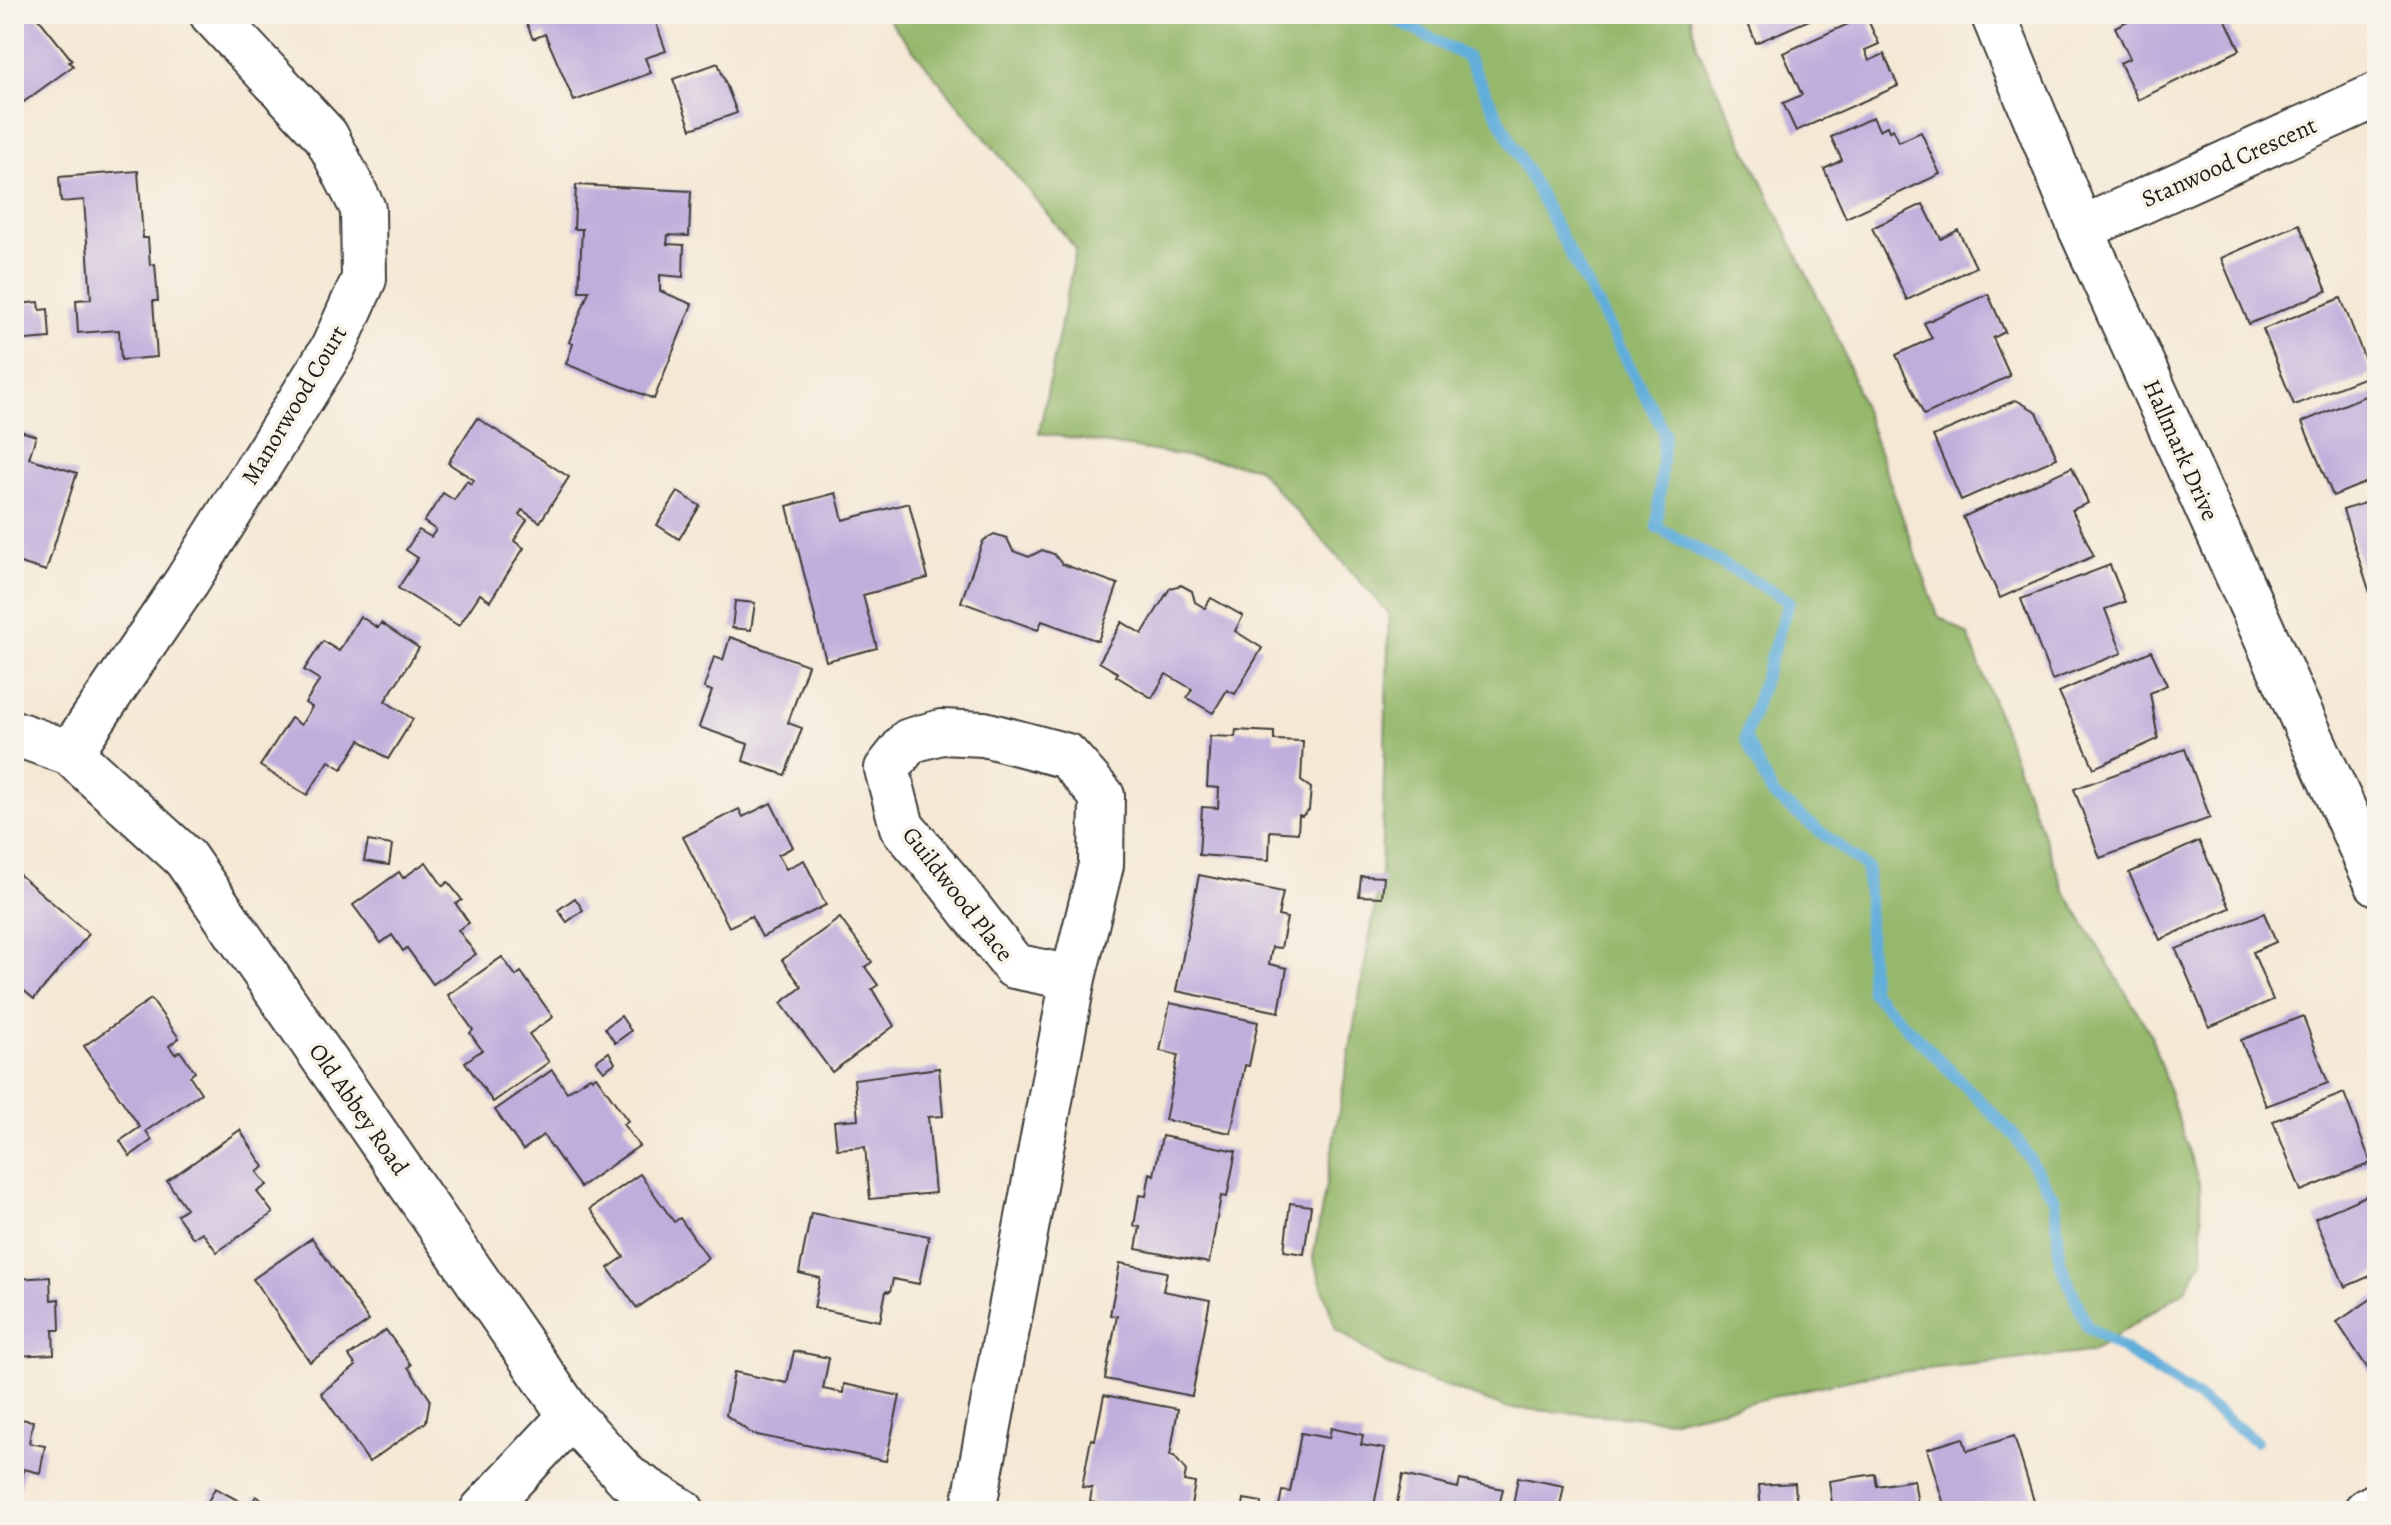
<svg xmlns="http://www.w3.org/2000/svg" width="2391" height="1525" font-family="Alegreya,serif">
<rect width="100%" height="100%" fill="#f7f3e8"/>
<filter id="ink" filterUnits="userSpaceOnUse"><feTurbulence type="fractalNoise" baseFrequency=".0125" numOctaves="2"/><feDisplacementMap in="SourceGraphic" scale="16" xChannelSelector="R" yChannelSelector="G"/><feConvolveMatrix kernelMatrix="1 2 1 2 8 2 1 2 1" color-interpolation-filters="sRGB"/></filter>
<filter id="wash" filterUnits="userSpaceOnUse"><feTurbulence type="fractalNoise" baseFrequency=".006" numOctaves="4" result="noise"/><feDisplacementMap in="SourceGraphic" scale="32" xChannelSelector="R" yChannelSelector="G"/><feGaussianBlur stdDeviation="1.8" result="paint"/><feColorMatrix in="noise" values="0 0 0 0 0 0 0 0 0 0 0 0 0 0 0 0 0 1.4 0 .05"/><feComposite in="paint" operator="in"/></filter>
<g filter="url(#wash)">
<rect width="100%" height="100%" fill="#f5e8d5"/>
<!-- forest -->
<polygon fill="#95b86c" stroke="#586a44" stroke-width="2" points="884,14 1690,14 1698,50 1840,343 1938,616 1968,635 2064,890 2150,1033 2200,1186 2203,1260 2184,1291 2091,1352 1869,1375 1672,1420 1506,1408 1388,1365 1336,1329 1313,1258 1381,873 1389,613 1256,467 1039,433 1076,249"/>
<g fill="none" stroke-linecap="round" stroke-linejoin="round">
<!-- stream -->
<polyline stroke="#62aedb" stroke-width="12" points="1385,14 1467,57 1664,432 1657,527 1789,601 1745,738 1773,795 1867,868 1871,991 2015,1136 2055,1200 2060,1262 2087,1326 2198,1398 2256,1441"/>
</g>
<g id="blocks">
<!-- building -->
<g fill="#bfaddb">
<polygon points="14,14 35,14 72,60 69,62 73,66 14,109"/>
<polygon points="523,14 653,14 666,51 645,58 651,73 574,101 545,34 533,39"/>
<polygon points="1744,14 1823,14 1756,43"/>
<polygon points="2142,14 2223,14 2240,50 2138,100 2120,63 2130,58 2115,27"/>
<polygon points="1866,16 1879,44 1865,50 1869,61 1884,54 1898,86 1796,131 1783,103 1802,95 1783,53"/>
<polygon points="718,63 737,113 691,129 673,79"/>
<polygon points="1873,117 1879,130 1887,126 1889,131 1893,129 1899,142 1921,132 1940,174 1846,218 1824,169 1842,160 1831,137"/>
<polygon points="138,171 143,238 148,238 150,265 155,264 158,301 153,301 157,357 121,360 119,330 78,333 76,300 91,299 84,200 61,202 59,177"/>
<polygon points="576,185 691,191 689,236 668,235 667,244 684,245 683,277 660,275 660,291 692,304 654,399 566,364 573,344 569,342 589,291 579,291 582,229 574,229"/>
<polygon points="1923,204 1941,239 1958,230 1976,267 1907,300 1872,228"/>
<polygon points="2299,224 2327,291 2249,324 2221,258"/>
<polygon points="1988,294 2005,332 1993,338 2010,376 1924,415 1896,355 1932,338 1924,323"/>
<polygon points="2341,298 2371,375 2294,405 2263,329"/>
<polygon points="39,302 40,310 48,309 50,338 14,341 14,312 18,311 17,304"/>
<polygon points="2377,391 2377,478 2333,496 2302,422"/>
<polygon points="2016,400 2037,412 2057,458 1961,500 1933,436"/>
<polygon points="477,418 569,477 540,522 522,510 519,515 527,520 514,541 524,548 490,601 480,594 459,626 398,588 418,558 406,550 419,530 431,537 436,530 424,522 443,493 454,500 467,481 471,484 474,480 448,463"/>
<polygon points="14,429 36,436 29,458 77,473 46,571 14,561"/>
<polygon points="2072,467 2088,503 2072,510 2094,556 2000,598 1963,517"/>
<polygon points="678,492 700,506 679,539 657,525"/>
<polygon points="836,493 843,520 909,503 928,578 863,595 877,648 826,661 787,506"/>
<polygon points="2377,499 2377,590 2370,593 2343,510"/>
<polygon points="994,534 1007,538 1013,551 1029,557 1042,550 1054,554 1062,564 1118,584 1098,641 1042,621 1038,630 961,602 983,541"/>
<polygon points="2110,565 2125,602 2105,609 2122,653 2052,680 2021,599"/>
<polygon points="1181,585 1192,591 1195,602 1205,608 1211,598 1243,616 1235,631 1262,648 1235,694 1227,690 1213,713 1187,698 1192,689 1166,674 1152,698 1116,676 1118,673 1099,662 1122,622 1142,634 1170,588"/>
<polygon points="735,601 755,603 751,630 732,628"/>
<polygon points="360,616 378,628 381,623 419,648 385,701 413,719 388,759 360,740 342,769 329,761 307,795 260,766 291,718 301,725 312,707 305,703 320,680 304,670 323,641 339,651"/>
<polygon points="730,637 808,665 788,723 802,728 785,775 743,761 748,744 699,727 712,691 704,688 714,657 723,660"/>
<polygon points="2151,651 2167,685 2150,693 2158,739 2094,768 2059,692"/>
<polygon points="1236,730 1274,732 1274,740 1303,741 1301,781 1311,788 1309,810 1302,816 1299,815 1298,833 1270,831 1269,860 1199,855 1202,807 1218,808 1219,788 1207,787 1210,736 1235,737"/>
<polygon points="2185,749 2210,818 2100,858 2074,789"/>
<polygon points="771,803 793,847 778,855 786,869 804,860 826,905 762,937 751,916 729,927 683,837 739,809 743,817"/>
<polygon points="368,841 392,845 389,865 364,861"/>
<polygon points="2199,841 2230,908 2160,940 2129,873"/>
<polygon points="426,862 443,886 448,882 462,900 456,904 469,923 458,930 476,954 433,984 407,948 403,951 392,935 381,943 353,905 399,872 403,878"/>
<polygon points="14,870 89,934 34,999 14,982"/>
<polygon points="1199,875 1283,892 1278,916 1287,918 1281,948 1272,947 1269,964 1287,968 1279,1012 1176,991"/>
<polygon points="1361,876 1384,877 1382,897 1359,896"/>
<polygon points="575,898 583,910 567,922 558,910"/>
<polygon points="2264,913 2276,942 2253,952 2273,1000 2209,1027 2176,949"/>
<polygon points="840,918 872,962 865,967 878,985 872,989 894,1026 832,1072 781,1003 802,987 782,960"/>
<polygon points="502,957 516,976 521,972 553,1017 529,1034 549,1062 493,1102 465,1062 482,1050 470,1033 473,1030 448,995"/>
<polygon points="151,999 179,1038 169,1046 175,1054 180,1051 195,1072 190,1076 201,1093 146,1131 152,1140 130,1156 120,1141 140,1127 84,1046"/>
<polygon points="1170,1003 1258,1022 1249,1066 1245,1065 1231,1133 1165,1120 1178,1055 1160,1051"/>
<polygon points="621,1016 631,1031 615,1043 605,1028"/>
<polygon points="2303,1016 2328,1083 2266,1106 2241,1040"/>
<polygon points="609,1052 615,1063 604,1071 596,1061"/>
<polygon points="939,1068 943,1116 928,1117 935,1193 870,1199 865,1147 837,1149 834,1121 858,1119 854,1079"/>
<polygon points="552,1070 567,1092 590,1077 592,1079 596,1076 628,1121 623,1124 639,1146 580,1187 543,1135 523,1150 495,1110"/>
<polygon points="2344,1093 2371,1163 2301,1191 2273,1121"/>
<polygon points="240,1130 264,1167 257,1172 267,1185 257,1192 273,1213 217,1252 202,1232 193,1238 177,1215 186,1208 167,1181"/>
<polygon points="1162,1136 1236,1151 1227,1197 1221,1196 1209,1263 1136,1249 1140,1227 1134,1226 1139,1195 1146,1196 1150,1173 1154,1175"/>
<polygon points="640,1174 674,1222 680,1218 708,1258 637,1308 608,1268 624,1257 590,1209"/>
<polygon points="2377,1191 2377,1273 2345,1287 2315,1218"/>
<polygon points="1290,1203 1311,1206 1304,1254 1284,1251"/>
<polygon points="811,1213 929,1236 919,1284 893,1279 890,1292 886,1291 880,1321 814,1308 820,1278 799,1273"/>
<polygon points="312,1238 369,1321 310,1362 253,1279"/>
<polygon points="1120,1263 1167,1272 1163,1291 1210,1300 1192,1396 1105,1379 1117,1316 1110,1315"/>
<polygon points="50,1277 51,1300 59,1299 60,1330 53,1330 54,1354 14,1356 14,1279"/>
<polygon points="2377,1295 2377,1372 2372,1375 2337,1322"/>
<polygon points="386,1330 411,1365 408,1367 430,1399 426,1422 369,1462 321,1393 356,1366 349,1356"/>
<polygon points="794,1351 829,1358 823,1389 843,1393 844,1384 900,1396 886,1461 752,1434 726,1415 734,1372 787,1383"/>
<polygon points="1104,1395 1178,1409 1170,1456 1174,1456 1186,1471 1184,1481 1195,1483 1190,1511 1140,1511 1090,1502 1092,1488 1082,1487 1091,1439 1095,1440"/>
<polygon points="14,1418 33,1421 29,1443 45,1446 40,1473 24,1469 20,1491 14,1490"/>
<polygon points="1331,1428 1363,1435 1361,1445 1385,1449 1373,1511 1278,1511 1282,1491 1290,1492 1301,1433 1329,1438"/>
<polygon points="2014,1436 2037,1511 1946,1511 1927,1449 1963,1438 1967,1451"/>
<polygon points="1875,1474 1877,1486 1914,1480 1919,1511 1833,1511 1829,1481"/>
<polygon points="1403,1475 1458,1488 1460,1480 1503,1489 1498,1511 1395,1511"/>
<polygon points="1518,1477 1564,1486 1559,1511 1512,1511"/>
<polygon points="1795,1483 1797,1511 1761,1511 1759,1485"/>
<polygon points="215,1488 250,1507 256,1496 284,1511 203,1511"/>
<polygon points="1244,1499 1262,1502 1261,1511 1242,1511"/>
</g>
</g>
</g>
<g filter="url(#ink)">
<use href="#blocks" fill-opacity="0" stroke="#3d3b38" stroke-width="2"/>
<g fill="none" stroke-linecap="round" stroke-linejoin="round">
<!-- street casing -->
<g stroke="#3d3b38" stroke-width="48">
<g id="street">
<polyline points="1993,14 2081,229 2377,883"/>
<polyline points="2081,229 2377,95"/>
<polyline points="14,733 70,753 185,858 571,1416 628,1478 682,1511"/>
<polyline points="70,753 187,581 333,348 364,279 363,209 326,136 212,14"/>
<polyline points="482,1511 571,1416"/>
<polyline points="973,1511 1073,978 1101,865 1102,796 1067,756 984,734 941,732 909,741 887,769 902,827 949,882 1014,966 1073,978"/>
<polyline points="2366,1511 2377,1505"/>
</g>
</g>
<!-- street -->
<use href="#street" stroke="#fff" stroke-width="44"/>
</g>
</g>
<g text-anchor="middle" stroke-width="7" stroke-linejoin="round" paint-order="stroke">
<!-- street labels -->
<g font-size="24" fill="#1c1c1c" stroke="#f7f3e8">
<text transform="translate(2229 162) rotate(-24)" y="8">Stanwood Crescent</text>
<text transform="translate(294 405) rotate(-59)" y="8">Manorwood Court</text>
<text transform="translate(2181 450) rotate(66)" y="8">Hallmark Drive</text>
<text transform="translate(958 894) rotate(52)" y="8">Guildwood Place</text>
<text transform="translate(359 1109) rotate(55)" y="8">Old Abbey Road</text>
</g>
</g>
<!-- margin -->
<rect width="2391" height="1525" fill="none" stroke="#f7f3e8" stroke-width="48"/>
</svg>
